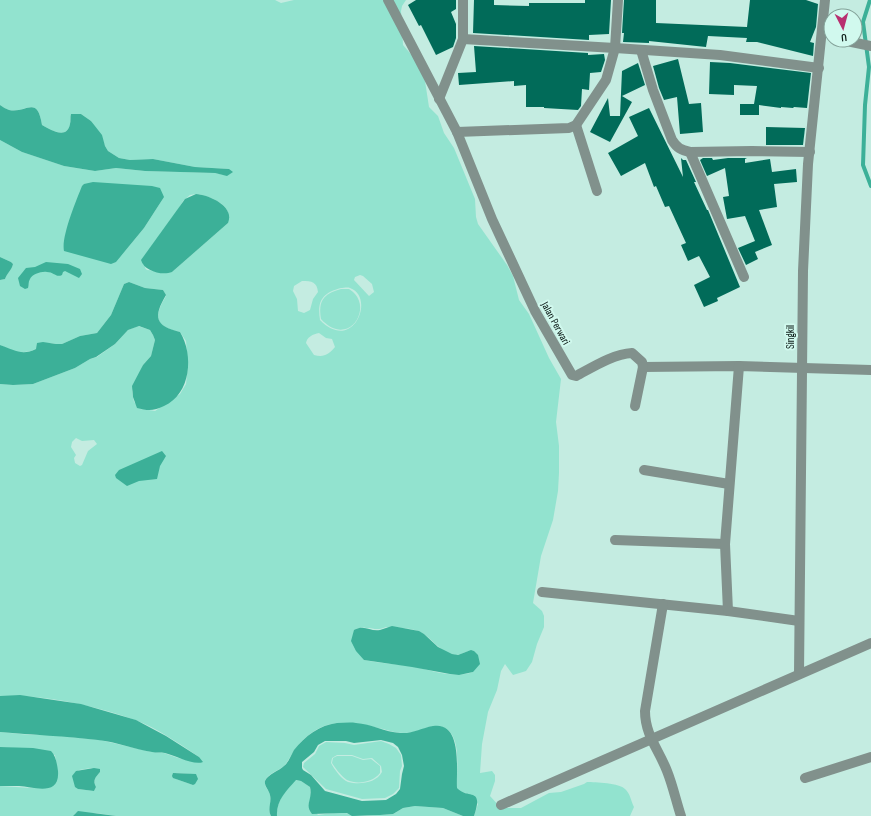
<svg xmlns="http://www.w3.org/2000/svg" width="871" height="816" font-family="'Sofia Sans Condensed',sans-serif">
<rect width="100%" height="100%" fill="#c4ece1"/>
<!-- green -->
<g fill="#92e3cf" fill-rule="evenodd">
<path d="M 0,0 L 275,0 L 281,3 L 294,0 L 406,0 L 402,6 L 401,11 L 403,45 L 415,59 L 425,81 L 429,107 L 438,116 L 444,133 L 454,148 L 475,199 L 476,217 L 478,224 L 507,265 L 513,276 L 519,300 L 529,314 L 549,358 L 561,379 L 556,422 L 559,446 L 559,473 L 558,491 L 553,520 L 541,556 L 533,603 L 542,611 L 544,616 L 544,627 L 537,644 L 532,662 L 526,671 L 513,675 L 505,664 L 501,671 L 497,690 L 488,712 L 482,744 L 480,773 L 492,771 L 495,775 L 495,781 L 490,796 L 501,808 L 521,808 L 549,793 L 561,792 L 584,784 L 587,782 C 595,782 620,783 625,789 C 630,793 631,801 634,807 L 630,816 L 474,816 L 478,804 L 466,793 L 460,792 L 457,788 C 456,772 461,745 450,732 C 438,718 419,734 404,733 C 397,733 390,731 383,729 C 366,725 350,721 332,724 C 317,726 302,739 294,751 C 290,756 288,762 284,766 C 278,771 267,774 265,781 C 264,787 269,790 270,795 C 272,803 267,809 271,816 L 116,816 L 96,813 L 76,813 L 73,816 L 0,816 L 0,786 L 32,788 L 58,775 L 55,755 L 14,748 L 0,747 L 0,732 L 31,735 L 49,735 L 100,740 L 152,752 L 164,753 L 178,758 L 198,762 L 199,757 C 180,744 157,728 135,720 C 99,707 59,698 21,696 C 14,695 7,697 0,696 L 0,384 L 13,385 L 33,384 L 75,368 L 90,359 L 97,357 L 115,344 L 128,330 L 138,326 L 150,330 L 153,335 L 155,340 L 151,356 L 143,365 L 132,391 L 133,397 L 134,402 L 143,409 L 155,411 L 180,394 L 186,384 L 188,365 L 186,341 L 180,332 C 155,326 153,318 166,296 L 163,290 L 145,288 L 129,282 L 124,284 L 111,315 L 97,333 L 80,336 L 62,344 L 56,344 L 50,343 L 31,351 L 18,353 L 0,345 L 0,280 L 5,279 C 7,273 12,270 13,264 L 11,262 L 0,257 L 0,140 L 22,152 L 64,166 L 95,171 L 116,168 L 145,171 L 215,173 L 224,175 L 229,169 L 195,167 L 153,159 L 130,160 L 119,158 L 108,151 L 105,146 L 103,141 L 91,121 L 81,114 L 71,114 C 70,117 71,121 70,124 C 67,140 51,130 42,125 C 37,94 25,114 9,110 C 6,109 3,107 0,105 ZM 196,194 C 206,195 222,201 227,210 C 229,214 228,219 228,223 L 172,272 L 147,270 L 145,268 L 183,201 L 190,195 ZM 164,197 L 144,228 L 120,257 ZM 360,275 L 363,276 L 372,284 L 374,292 L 369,296 L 354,280 L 355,277 ZM 302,281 C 312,281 317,282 318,292 L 313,299 L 310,310 L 304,313 L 298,311 L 297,299 L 293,291 L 294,286 ZM 341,288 C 343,288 348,287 350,288 C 376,297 353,354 320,320 C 317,301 322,293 341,288 ZM 319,333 L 326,338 L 332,339 L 335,347 C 329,354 324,358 314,355 L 306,343 C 307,337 313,334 319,333 ZM 76,438 L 82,441 L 94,440 L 97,444 L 88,451 L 82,465 L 80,466 L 75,463 L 74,458 L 76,455 L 71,447 L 72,442 ZM 386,627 C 398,628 412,627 422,633 C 434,640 439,652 456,655 C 462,655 467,650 474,651 L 473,672 C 453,679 431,670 411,666 C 395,664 379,663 364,660 L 356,629 C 360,628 363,627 366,628 C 375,628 376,631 386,627 ZM 91,768 L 100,772 C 96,777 92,780 96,787 L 94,791 L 78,789 L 74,774 L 79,770 ZM 176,773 L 191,774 L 193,785 L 176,779 Z"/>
<path d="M 341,289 L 349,289 C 376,305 349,350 321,319 C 318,301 323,294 341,289 Z"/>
<path d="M 381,741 L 389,744 L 396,748 L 401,755 L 402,766 L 400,771 L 399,788 L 393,794 L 385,798 L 362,799 L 326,789 L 303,767 L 304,763 L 315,754 L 319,746 L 326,742 L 345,743 L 354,745 ZM 337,755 L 352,755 L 363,759 L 372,758 L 381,766 L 382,772 C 376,783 360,785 348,782 C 342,780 334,769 331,763 L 332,758 Z"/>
<path d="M 337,756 L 352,756 L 363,760 L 371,759 L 380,766 L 380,773 C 373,782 358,785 347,780 C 342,777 335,768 332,763 L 333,758 Z"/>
<path d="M 295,780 L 301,781 L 310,787 L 311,798 L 309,803 L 318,815 C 326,814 336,812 345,813 C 350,813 355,816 361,816 L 277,816 C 276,800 286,791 295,780 Z"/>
<polygon points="415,806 443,808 463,816 367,816 393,814 403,808"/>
</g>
<!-- water -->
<g fill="#3cb098" fill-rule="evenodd">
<path d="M 0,105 C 3,107 6,109 9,110 C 26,114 37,94 42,125 C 51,130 67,140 70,124 C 71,121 70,117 71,114 L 81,114 L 91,121 L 102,135 L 105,146 L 108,151 L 119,158 L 130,160 L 153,159 L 195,167 L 229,169 L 233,172 L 227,176 L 215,173 L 145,171 L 116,168 L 95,171 L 64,166 L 22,152 L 0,140 Z"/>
<path d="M 93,182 L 152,186 L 160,188 L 164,197 L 144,228 L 116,262 L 111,264 L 64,251 C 61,237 76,201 82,186 L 84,184 Z"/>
<path d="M 196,194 C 209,195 235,206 228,223 L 172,272 C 162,276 144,271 141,260 L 185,199 Z"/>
<path d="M 0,257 L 11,262 L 13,264 C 12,270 7,273 5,279 L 0,280 Z"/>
<path d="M 46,262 L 68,264 L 80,269 L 82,274 L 79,278 L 65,271 L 63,272 L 62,275 C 56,278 54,272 47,272 C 42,271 32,274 30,279 C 28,282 29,285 28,288 L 25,289 L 20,286 L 18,278 L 26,268 L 35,267 Z"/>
<path d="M 129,282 L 145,288 L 163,290 L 166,295 C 153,317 155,326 180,332 C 194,355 191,394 164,406 C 154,411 148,411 137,408 L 133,397 L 132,386 L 143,365 L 151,356 L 155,340 L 153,335 L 150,330 L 139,326 L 128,330 L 115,344 L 96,357 L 90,359 L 75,368 L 33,384 L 13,385 L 0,384 L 0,345 C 14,350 22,356 36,349 L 37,343 L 43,342 L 56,344 L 62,344 L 80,336 L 97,333 L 111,315 L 124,284 Z"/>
<polygon points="162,451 166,456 160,466 157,479 139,481 127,486 116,478 115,475 119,470"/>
<path d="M 392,626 L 419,631 L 424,634 L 438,647 L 452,654 L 458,655 L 471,650 L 474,651 L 478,655 L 480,664 L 473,672 L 459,675 L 450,674 L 412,667 L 364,660 L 356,651 L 351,641 L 354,630 C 365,624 370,632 380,630 C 384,629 388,627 392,626 Z"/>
<path d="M 20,695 L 81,704 L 136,720 L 166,736 L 199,757 L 203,762 C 194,766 174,755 165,753 C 161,752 156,753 152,752 C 134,749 117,742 98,740 C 65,736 33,735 0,732 L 0,696 Z"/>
<path d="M 337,723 C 343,723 350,722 356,723 C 371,724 385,732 400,733 C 413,734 421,728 433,726 C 463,721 456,771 457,788 C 468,800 484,786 474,816 L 463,816 L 443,808 L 415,806 L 403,808 L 393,814 L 380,815 L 352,816 L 347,813 L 341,813 L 312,814 C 304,804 313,800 310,787 L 301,781 L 296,780 C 286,791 276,801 277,816 L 271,816 C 267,809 272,802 270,795 C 269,790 264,786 265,781 C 268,774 279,771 284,766 C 289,762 291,755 294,750 C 305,736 320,725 337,723 ZM 381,740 L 393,743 L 398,747 L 402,755 L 404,766 L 402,774 L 400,789 L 396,794 L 386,800 L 362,801 L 325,791 L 311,775 L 303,770 L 302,768 L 302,762 L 314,752 L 318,745 L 325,741 L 346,741 L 354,743 Z"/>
<path d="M 0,747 L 33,748 L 51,751 C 56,756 57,764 58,771 C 60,797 34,787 19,786 C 13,786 6,786 0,786 Z"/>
<path d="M 94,768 L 100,769 L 100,772 C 96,777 92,780 96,787 L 94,791 L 78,789 L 75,787 L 72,776 L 76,771 Z"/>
<polygon points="173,773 196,774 198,779 195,784 193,785 173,778 172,776"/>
<polygon points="78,811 116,816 73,816"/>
</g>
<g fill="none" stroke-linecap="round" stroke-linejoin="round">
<!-- stream -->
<polyline stroke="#3cb098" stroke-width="4" points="870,0 863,22 869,67 865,105 863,165 871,186"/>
</g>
<!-- building -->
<g fill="#016b59">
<polygon points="416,0 456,0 456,9 451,12 456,24 456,38 453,47 436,55 421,25 419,26 408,5"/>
<polygon points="474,0 494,0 494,5 529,6 529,3 585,3 585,0 611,0 609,34 589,35 589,40 473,33"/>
<polygon points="624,0 656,0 656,23 747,27 750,0 806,0 818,4 816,27 810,42 814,43 813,56 757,42 746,42 747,38 708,36 706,47 649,41 649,43 623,42 624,33 622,33"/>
<polygon points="474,46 588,53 588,55 604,54 605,60 601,72 590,73 589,90 582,89 581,106 578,110 544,108 544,107 526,107 526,85 514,86 514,81 459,85 458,73 476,72"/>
<polygon points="678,59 689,104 701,103 703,132 680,134 677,97 664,100 659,88 653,66"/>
<polygon points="710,62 730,63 811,73 807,108 794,107 793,108 781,107 781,108 759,105 759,115 740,115 740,104 754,104 757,86 734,85 734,95 709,94"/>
<polygon points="638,63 645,85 622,96 632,102 610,142 590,132 608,98 610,116 620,116 622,71"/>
<polygon points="649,108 683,177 681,158 683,160 686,160 696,182 694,182 707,210 708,210 740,287 717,298 718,301 704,307 694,285 710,277 699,256 688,261 681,245 686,243 669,206 665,207 656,186 654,187 645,163 621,176 608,153 638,136 629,117"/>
<polygon points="766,127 805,128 803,145 766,145"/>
<polygon points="703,158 712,158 713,160 728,158 747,158 745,159 745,163 770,159 772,172 796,169 797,182 774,184 777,207 759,210 772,245 755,252 758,259 746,265 738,248 755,241 745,216 727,219 723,197 729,196 725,168 707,176 700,160"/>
</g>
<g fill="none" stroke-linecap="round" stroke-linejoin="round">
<!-- minor -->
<g stroke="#81918c" stroke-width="10">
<path d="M 388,0 L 457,132 L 492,219 L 535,311 L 572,375 L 576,376 C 593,367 613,354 632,353 L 642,362 L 643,367 L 739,366 L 871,370"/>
<polyline points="463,39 615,48 720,55 819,68"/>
<polyline points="842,40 871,46"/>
<path d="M 641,50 L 653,90 L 672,140 C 677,148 681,150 690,152 L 752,151 L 810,152"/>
<polyline points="439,99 463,39 463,0"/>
<polyline points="576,125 597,191"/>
<polyline points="457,132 569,128 576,125 606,80 615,48 618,0"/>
<polyline points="690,152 744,277"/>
<polyline points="635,406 643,367"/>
<polyline points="644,470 729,484"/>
<polyline points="615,540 725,544"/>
<polyline points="542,592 728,611 725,544 739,366"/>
<path d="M 663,604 L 645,711 C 645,735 659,750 667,771 C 673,786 676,801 681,816"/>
<polyline points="728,611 799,621"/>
<polyline points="799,674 803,271 808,164 825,0"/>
<polyline points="805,778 871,757"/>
<polyline points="501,805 871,643"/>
</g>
</g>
<g text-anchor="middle" stroke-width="4" stroke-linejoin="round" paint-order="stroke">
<!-- street labels -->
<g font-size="11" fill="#0d1c18" stroke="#d1f9ee">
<text transform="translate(556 323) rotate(61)" y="4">Jalan Perwari</text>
<text transform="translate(790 337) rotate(-90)" y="4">Singkil</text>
</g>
</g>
<!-- north arrow -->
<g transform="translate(843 28) rotate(174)"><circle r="19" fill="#d1f9ee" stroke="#83a198"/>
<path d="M0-3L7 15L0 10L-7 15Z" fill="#b83070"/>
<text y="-6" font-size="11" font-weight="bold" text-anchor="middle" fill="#0d1c18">U</text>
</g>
</svg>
